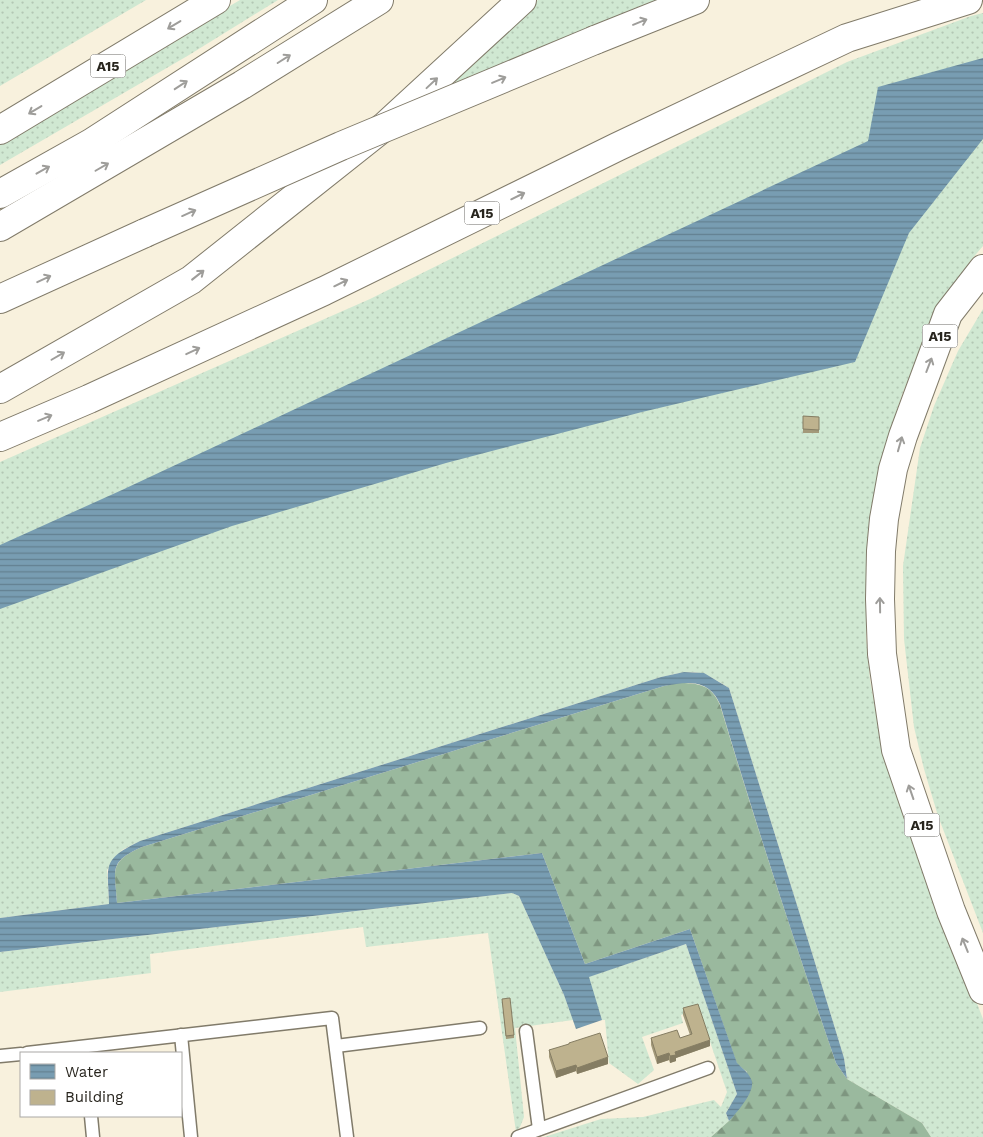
<svg xmlns="http://www.w3.org/2000/svg" width="983" height="1137" font-family="'Work Sans',sans-serif">
<defs>
<pattern id="grass-dots" width="8" height="8" patternUnits="userSpaceOnUse" patternTransform="scale(1.25)"><rect width="8" height="8" fill="#d0e8d2"/><path d="M2 2h.1M6 6h.1" fill="none" stroke="#b3c7b4" stroke-width="1.8" stroke-linecap="round"/></pattern>
<pattern id="forest-firs" width="22" height="20" patternUnits="userSpaceOnUse" patternTransform="scale(1.25)"><rect width="22" height="20" fill="#9ab99e"/><path d="M5 1l3.5 6h-7zM16 11l3.5 6h-7z" fill="#7e9680"/></pattern>
<pattern id="water-rules" width="6" height="5" patternUnits="userSpaceOnUse" patternTransform="scale(1.25)"><rect width="6" height="5" fill="#789db2"/><path d="M0 2.5h6" fill="none" stroke="#628090"/></pattern>
</defs>
<rect width="100%" height="100%" fill="#f8f1dd"/>
<!-- grass -->
<g fill="url(#grass-dots)">
<polygon points="0,0 146,0 0,86"/>
<polygon points="240,0 278,0 189,55 0,165 0,142"/>
<polygon points="538,0 692,0 426,110"/>
<path d="M 983,13 L 983,246 L 971,260 L 949,293 L 921,350 L 903,392 L 888,436 L 876,491 L 868,555 L 866,636 L 870,680 L 878,723 L 889,765 L 923,861 L 983,1019 L 983,1137 L 931,1137 L 922,1123 L 847,1079 L 844,1058 L 812,953 L 729,688 C 700,669 695,669 661,677 L 140,841 L 122,850 L 107,870 L 109,904 L 0,918 L 0,462 L 370,299 L 847,62 L 971,16 Z"/>
<polygon points="983,309 983,933 938,816 924,769 914,727 904,639 903,566 920,448 934,406 958,351"/>
<polygon points="512,893 519,896 564,995 573,1020 515,1028 524,1117 520,1127 516,1132 488,933 366,947 363,927 150,954 151,973 0,992 0,952"/>
<polygon points="686,944 737,1094 726,1113 729,1121 711,1137 544,1137 601,1119 643,1117 714,1100 721,1107 727,1092 699,1009 681,1015 683,1023 642,1037 654,1070 638,1084 609,1063 605,1020 602,1020 588,977"/>
</g>
<!-- forest -->
<path fill="url(#forest-firs)" d="M 677,683 C 698,683 711,684 720,705 C 756,825 795,944 836,1063 L 847,1079 L 922,1123 L 931,1137 L 711,1137 L 730,1120 L 747,1072 L 737,1064 L 690,929 L 585,964 L 542,853 L 117,903 C 115,870 108,862 142,847 L 664,686 Z"/>
<!-- water -->
<g fill="url(#water-rules)">
<polygon points="983,58 983,139 909,233 855,362 642,412 446,463 232,526 0,609 0,545 122,490 868,141 878,87"/>
<path d="M 684,672 L 704,673 L 729,688 L 812,953 L 844,1058 L 847,1079 L 836,1063 C 795,944 756,825 720,704 C 709,679 688,681 664,686 L 142,847 C 108,862 115,869 117,903 L 542,853 L 585,964 L 690,929 L 737,1063 C 742,1068 748,1072 751,1079 C 757,1090 737,1112 729,1121 L 726,1113 L 737,1094 L 686,944 L 589,977 L 602,1020 L 576,1029 L 564,995 L 519,896 L 512,893 L 0,952 L 0,918 L 109,904 C 108,865 101,860 140,841 L 661,677 Z"/>
</g>
<g fill="none" stroke-linecap="round" stroke-linejoin="round">
<!-- lane casing -->
<g stroke="#817b6a" stroke-width="15">
<g id="lane">
<polyline points="526,1031 539,1129"/>
<polyline points="181,1035 191,1137"/>
<polyline points="336,1046 480,1028"/>
<polyline points="27,1053 332,1018 347,1137"/>
<polyline points="0,1056 21,1054"/>
<polyline points="91,1116 93,1137"/>
<polyline points="518,1137 708,1068"/>
</g>
</g>
<!-- highway casing -->
<g stroke="#817b6a" stroke-width="30">
<g id="highway">
<polyline points="595,40 695,0"/>
<polyline points="0,130 216,0"/>
<polyline points="0,194 91,143 313,0"/>
<polyline points="0,227 242,85 379,0"/>
<polyline points="983,269 948,314 903,436 893,469 884,519 881,551 880,599 882,654 896,750 951,911 983,990"/>
<polyline points="0,299 145,233"/>
<polyline points="0,389 191,280 385,126 522,0"/>
<polyline points="0,437 89,399 324,291 617,147 847,38 968,0"/>
</g>
</g>
<!-- lane -->
<use href="#lane" stroke="#fff" stroke-width="12"/>
<!-- highway -->
<use href="#highway" stroke="#fff" stroke-width="28"/>
<!-- highway-bridge casing -->
<g stroke="#817b6a" stroke-width="30" stroke-linecap="butt">
<polyline id="highway-bridge" points="145,233 341,146 595,40"/>
</g>
<!-- highway-bridge -->
<use href="#highway-bridge" stroke="#fff" stroke-width="28"/>
</g>
<!-- wall -->
<g fill="#a3997a">
<polygon points="803,416 819,417 819,433 803,433"/>
<polygon points="502,999 514,1035 514,1038 506,1039"/>
<polygon points="683,1008 710,1046 676,1058 676,1061 670,1063 669,1060 657,1064 651,1045 651,1038 680,1038 690,1035 683,1015"/>
<polygon points="569,1045 608,1064 577,1074 576,1071 556,1078 549,1057 549,1050"/>
</g>
<!-- shaded-wall -->
<g fill="#857d63">
<polygon points="710,1040 710,1046 676,1058 676,1061 670,1063 670,1056 675,1052"/>
<polygon points="669,1053 669,1060 657,1064 657,1057"/>
<polygon points="608,1057 608,1064 577,1074 577,1068"/>
<polygon points="576,1065 576,1071 556,1078 556,1071"/>
</g>
<!-- building -->
<g fill="#beb28e" stroke="#857d63">
<polygon points="803,416 819,417 819,430 803,429"/>
<polygon points="510,998 514,1035 506,1036 502,999"/>
<polygon points="698,1004 710,1040 675,1052 676,1055 670,1056 669,1053 657,1057 651,1038 677,1030 680,1038 692,1034 683,1008"/>
<polygon points="600,1033 608,1057 577,1068 576,1065 556,1071 549,1050 569,1044 569,1043"/>
</g>
<!-- one-way arrows -->
<defs><path id="oneway-shaft" d="M-6 0H5M1.5-3L5.5 0L1.5 3" fill="none" stroke-width="1.6" stroke-linecap="round" stroke-linejoin="round" transform="scale(1.25)"/></defs>
<g stroke="#9e9d9a">
<use href="#oneway-shaft" transform="translate(640 22) rotate(-22)"/>
<use href="#oneway-shaft" transform="translate(174 25) rotate(149)"/>
<use href="#oneway-shaft" transform="translate(284 59) rotate(-32)"/>
<use href="#oneway-shaft" transform="translate(499 80) rotate(-23)"/>
<use href="#oneway-shaft" transform="translate(432 83) rotate(-43)"/>
<use href="#oneway-shaft" transform="translate(181 85) rotate(-33)"/>
<use href="#oneway-shaft" transform="translate(35 110) rotate(149)"/>
<use href="#oneway-shaft" transform="translate(102 167) rotate(-30)"/>
<use href="#oneway-shaft" transform="translate(43 170) rotate(-29)"/>
<use href="#oneway-shaft" transform="translate(518 196) rotate(-26)"/>
<use href="#oneway-shaft" transform="translate(189 213) rotate(-24)"/>
<use href="#oneway-shaft" transform="translate(198 275) rotate(-38)"/>
<use href="#oneway-shaft" transform="translate(44 279) rotate(-25)"/>
<use href="#oneway-shaft" transform="translate(341 283) rotate(-26)"/>
<use href="#oneway-shaft" transform="translate(193 351) rotate(-25)"/>
<use href="#oneway-shaft" transform="translate(58 356) rotate(-30)"/>
<use href="#oneway-shaft" transform="translate(929 365) rotate(-69)"/>
<use href="#oneway-shaft" transform="translate(45 418) rotate(-23)"/>
<use href="#oneway-shaft" transform="translate(900 444) rotate(-74)"/>
<use href="#oneway-shaft" transform="translate(880 605) rotate(-91)"/>
<use href="#oneway-shaft" transform="translate(911 792) rotate(-109)"/>
<use href="#oneway-shaft" transform="translate(965 945) rotate(-112)"/>
</g>
<g text-anchor="middle" stroke-width="4.5" stroke-linejoin="round" paint-order="stroke">
<!-- shield labels -->
<g fill="#fff" stroke="#686662" stroke-width="1">
<rect x="90.5" y="54.5" width="35" height="23" rx="4"/>
<rect x="464.5" y="201.5" width="35" height="23" rx="4"/>
<rect x="922.5" y="324.5" width="35" height="23" rx="4"/>
<rect x="904.5" y="813.5" width="35" height="23" rx="4"/>
</g>
<g font-size="14" font-weight="bold" fill="#28251e">
<text x="108" y="71">A15</text>
<text x="482" y="218">A15</text>
<text x="940" y="341">A15</text>
<text x="922" y="830">A15</text>
</g>
</g>
<!-- legend -->
<rect x="20" y="1052" width="162" height="65" fill="#ffffff" stroke="#a9a8a5"/>
<rect x="30" y="1064" width="25" height="15" fill="url(#water-rules)" stroke="#a9a8a5"/>
<text x="65" y="1077" font-size="15" fill="#28251e">Water</text>
<rect x="30" y="1090" width="25" height="15" fill="#beb28e" stroke="#a9a8a5"/>
<text x="65" y="1102" font-size="15" fill="#28251e">Building</text>
</svg>
